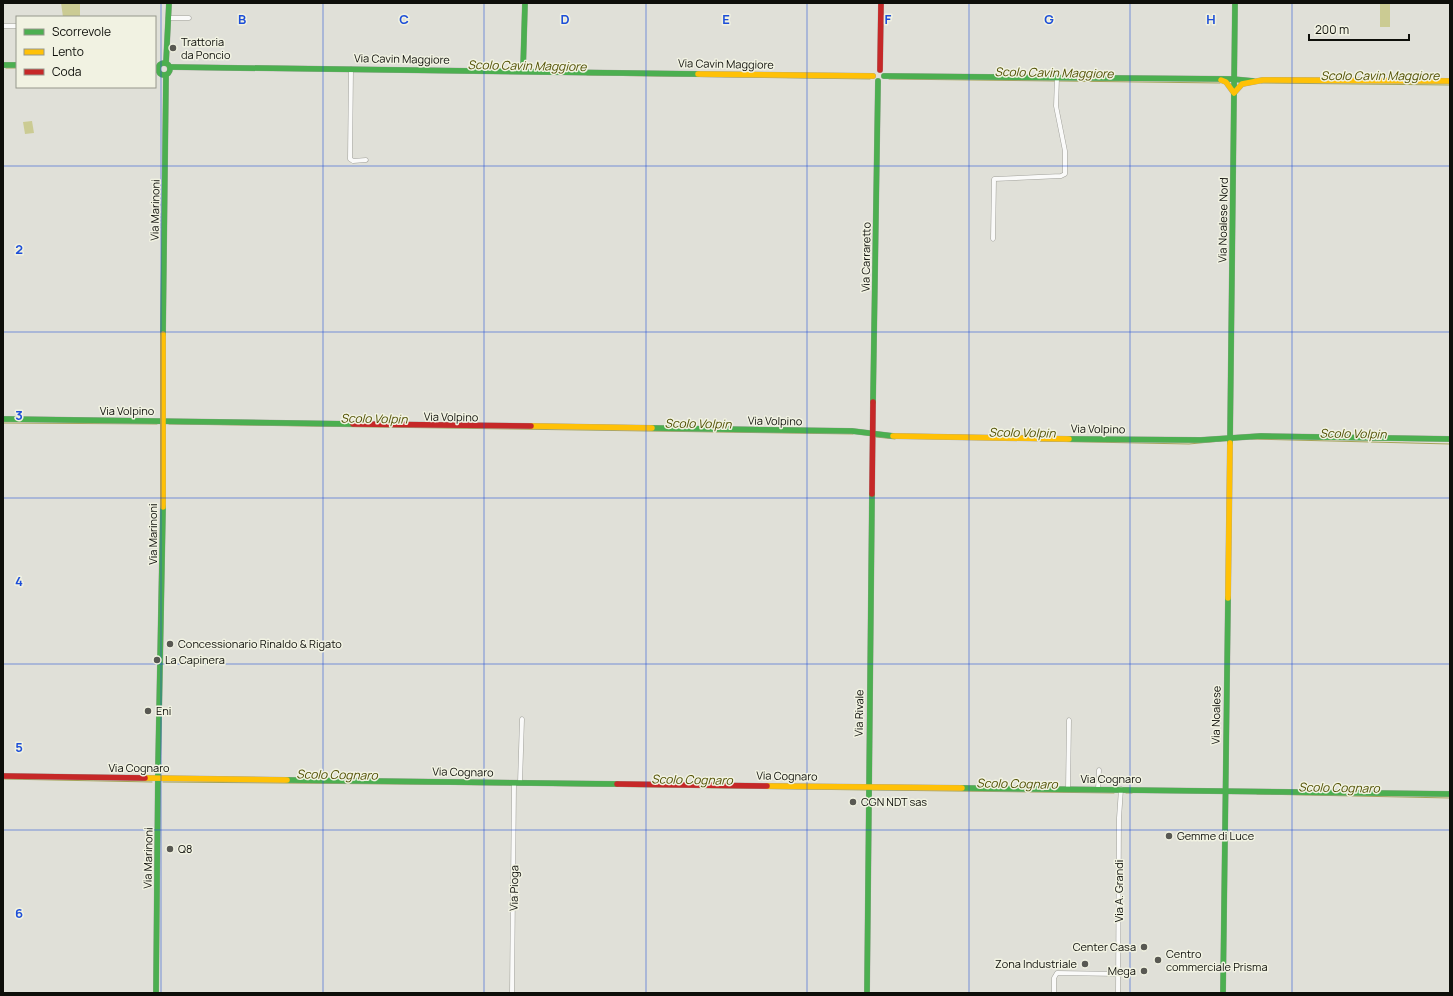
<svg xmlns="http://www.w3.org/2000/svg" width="1453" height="996" font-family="Manrope,sans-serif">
<rect width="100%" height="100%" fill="#e0e0d8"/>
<!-- green -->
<g fill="#cbcb93">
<polygon points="61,3 80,3 80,17 63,17"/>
<rect x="1380" y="4" width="10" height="23"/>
<polygon points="32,121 34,133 25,134 23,122"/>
</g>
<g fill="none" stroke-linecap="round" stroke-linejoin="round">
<!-- stream -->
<g stroke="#a5a457" stroke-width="1">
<polyline points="6,68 17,68"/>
<polyline points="587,75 870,79"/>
<polyline points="889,79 1055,81"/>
<polyline points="1059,81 1220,83"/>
<polyline points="1261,83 1450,85"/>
<polyline points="3,423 157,424"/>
<polyline points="169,424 853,434"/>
<polyline points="876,437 895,439"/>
<polyline points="1251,439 1450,444"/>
<polyline points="1038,441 1189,444 1221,441"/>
<polyline points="3,779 152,782"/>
<polyline points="163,782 512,785"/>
<polyline points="517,785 866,790"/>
<polyline points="872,790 1114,793"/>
<polyline points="1126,793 1132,793"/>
<polyline points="1257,794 1450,798"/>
</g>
<!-- street casing -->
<g stroke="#a0a09a" stroke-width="5">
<g id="street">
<polyline points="168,18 189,18"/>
<polyline points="3,26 17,26"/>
<polyline points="351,69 350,159 353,161 366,160"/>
<polyline points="993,239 994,179 1061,176 1065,174 1065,151 1056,106 1057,78"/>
<polyline points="520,783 522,719"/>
<polyline points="1068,789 1069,720"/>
<polyline points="1098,789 1099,770"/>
<polyline points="512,993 514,783"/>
<polyline points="1054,993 1054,978 1057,973 1119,974"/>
<polyline points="1118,993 1119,818 1121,789"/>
</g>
</g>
<!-- fast casing -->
<g stroke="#a0a09a" stroke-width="6">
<g id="fast">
<circle cx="164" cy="69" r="6"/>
<polyline points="166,63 169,3"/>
<polyline points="3,65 17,65"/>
<polyline points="171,67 698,74"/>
<polyline points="523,71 525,3"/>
<polyline points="884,76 1232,79 1253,81"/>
<polyline points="163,334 166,75"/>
<polyline points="873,402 878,81"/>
<polyline points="3,419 353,424"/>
<polyline points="652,428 852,431 893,436"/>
<polyline points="1069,439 1201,440 1261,436 1450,439"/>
<polyline points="1230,443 1235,3"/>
<polyline points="287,780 617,784"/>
<polyline points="962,788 1450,794"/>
<polyline points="156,993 158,769 163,507"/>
<polyline points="867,993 872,494"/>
<polyline points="1223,993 1228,598"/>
</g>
</g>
<!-- slow casing -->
<g stroke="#a0a09a" stroke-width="6">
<g id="slow">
<polyline points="698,74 873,76"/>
<polyline points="1221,80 1226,82 1234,93 1242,84 1263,80 1450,81"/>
<polyline points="163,334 163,507"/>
<polyline points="531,426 652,428"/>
<polyline points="893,436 1069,439"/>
<polyline points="1228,598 1230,443"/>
<polyline points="145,778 287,780"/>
<polyline points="767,786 962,788"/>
</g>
</g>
<!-- jam casing -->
<g stroke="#a0a09a" stroke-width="6">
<g id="jam">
<polyline points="880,70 881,3"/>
<polyline points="353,424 531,426"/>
<polyline points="872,494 873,402"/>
<polyline points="3,776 145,778"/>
<polyline points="617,784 767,786"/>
</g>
</g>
<!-- street -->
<use href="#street" stroke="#fafaf9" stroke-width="4"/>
<!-- fast -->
<use href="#fast" stroke="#4caf50" stroke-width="5.5"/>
<!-- slow -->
<use href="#slow" stroke="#ffc107" stroke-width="5.5"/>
<!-- jam -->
<use href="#jam" stroke="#c62828" stroke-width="5.5"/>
</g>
<!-- grid -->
<path fill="none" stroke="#1d4ed8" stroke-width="1" stroke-opacity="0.55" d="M 161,3 L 161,993M 323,3 L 323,993M 484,3 L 484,993M 646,3 L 646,993M 807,3 L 807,993M 969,3 L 969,993M 1130,3 L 1130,993M 1292,3 L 1292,993M 3,166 L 1450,166M 3,332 L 1450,332M 3,498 L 1450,498M 3,664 L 1450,664M 3,830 L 1450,830"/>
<!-- markers -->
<g fill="#585852" stroke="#f1f2e2" stroke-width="1.5">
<circle cx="173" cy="48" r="4"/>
<circle cx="170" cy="644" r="4"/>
<circle cx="157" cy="660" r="4"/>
<circle cx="148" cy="711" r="4"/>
<circle cx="853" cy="802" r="4"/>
<circle cx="1169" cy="836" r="4"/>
<circle cx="170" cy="849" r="4"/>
<circle cx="1144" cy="947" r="4"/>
<circle cx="1158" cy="960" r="4"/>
<circle cx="1085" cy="964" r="4"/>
<circle cx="1144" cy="971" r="4"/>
</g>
<g text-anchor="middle" stroke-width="3" stroke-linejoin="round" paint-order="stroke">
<!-- poi labels -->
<g font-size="11" fill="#0e0f0a" stroke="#f1f2e2" text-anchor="start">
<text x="181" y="46">Trattoria<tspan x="181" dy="13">da Poncio</tspan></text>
<text x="178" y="648">Concessionario Rinaldo &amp; Rigato</text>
<text x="165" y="664">La Capinera</text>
<text x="156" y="715">Eni</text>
<text x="861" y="806">CGN NDT sas</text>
<text x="1177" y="840">Gemme di Luce</text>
<text x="178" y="853">Q8</text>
<text x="1136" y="951" text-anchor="end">Center Casa</text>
<text x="1166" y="958">Centro<tspan x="1166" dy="13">commerciale Prisma</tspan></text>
<text x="1077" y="968" text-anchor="end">Zona Industriale</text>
<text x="1136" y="975" text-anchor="end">Mega</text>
</g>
<!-- street labels -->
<g font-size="11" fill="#0e0f0a" stroke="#f1f2e2">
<text transform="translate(402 59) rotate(1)" y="4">Via Cavin Maggiore</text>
<text transform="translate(726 64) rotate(1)" y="4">Via Cavin Maggiore</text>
<text transform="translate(155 210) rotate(-89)" y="4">Via Marinoni</text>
<text transform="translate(1223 220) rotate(-89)" y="4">Via Noalese Nord</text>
<text transform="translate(866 257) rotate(-89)" y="4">Via Carraretto</text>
<text x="127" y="415">Via Volpino</text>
<text transform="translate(451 417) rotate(1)" y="4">Via Volpino</text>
<text transform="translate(775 421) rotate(1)" y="4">Via Volpino</text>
<text transform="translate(1098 429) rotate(1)" y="4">Via Volpino</text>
<text transform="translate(153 534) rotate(-90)" y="4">Via Marinoni</text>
<text transform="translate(859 713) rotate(-89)" y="4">Via Rivale</text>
<text transform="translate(1216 715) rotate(-89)" y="4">Via Noalese</text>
<text x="139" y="772">Via Cognaro</text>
<text transform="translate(463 772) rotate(1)" y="4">Via Cognaro</text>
<text transform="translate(787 776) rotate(1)" y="4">Via Cognaro</text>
<text x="1111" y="783">Via Cognaro</text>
<text transform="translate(148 858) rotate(-89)" y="4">Via Marinoni</text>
<text transform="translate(514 888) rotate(-89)" y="4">Via Pioga</text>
<text transform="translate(1119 891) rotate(-90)" y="4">Via A. Grandi</text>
</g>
<!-- water labels -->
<g font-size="12" font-style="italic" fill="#504f00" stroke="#f1f2e2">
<text transform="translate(527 66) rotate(1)" y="4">Scolo Cavin Maggiore</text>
<text transform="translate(1054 73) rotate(1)" y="4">Scolo Cavin Maggiore</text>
<text x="1380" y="80">Scolo Cavin Maggiore</text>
<text transform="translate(374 419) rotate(1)" y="4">Scolo Volpin</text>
<text transform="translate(698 424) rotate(1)" y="4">Scolo Volpin</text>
<text transform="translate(1022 433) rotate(1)" y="4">Scolo Volpin</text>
<text transform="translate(1353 434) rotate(1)" y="4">Scolo Volpin</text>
<text transform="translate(337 775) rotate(1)" y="4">Scolo Cognaro</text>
<text transform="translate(692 780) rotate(1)" y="4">Scolo Cognaro</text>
<text transform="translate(1017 784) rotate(1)" y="4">Scolo Cognaro</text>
<text transform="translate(1339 788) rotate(1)" y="4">Scolo Cognaro</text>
</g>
</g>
<g font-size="13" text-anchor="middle" font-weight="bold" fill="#1d4ed8" stroke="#f1f2e2" stroke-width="3" stroke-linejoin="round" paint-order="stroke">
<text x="242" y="24">B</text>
<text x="404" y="24">C</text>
<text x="565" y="24">D</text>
<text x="726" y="24">E</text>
<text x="888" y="24">F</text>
<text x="1049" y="24">G</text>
<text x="1211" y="24">H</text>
<text x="19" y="254">2</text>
<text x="19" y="420">3</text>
<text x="19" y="586">4</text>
<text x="19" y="752">5</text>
<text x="19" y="918">6</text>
</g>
<!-- border -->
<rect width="1453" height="996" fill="none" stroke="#0e0f0a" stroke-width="8"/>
<!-- legend -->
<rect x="16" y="16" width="140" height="72" fill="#f1f2e2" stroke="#96978c"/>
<rect x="24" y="29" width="20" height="6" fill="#4caf50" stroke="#96978c"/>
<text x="52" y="36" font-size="12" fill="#0e0f0a">Scorrevole</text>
<rect x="24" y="49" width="20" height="6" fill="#ffc107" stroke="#96978c"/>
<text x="52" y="56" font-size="12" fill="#0e0f0a">Lento</text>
<rect x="24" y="69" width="20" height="6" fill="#c62828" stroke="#96978c"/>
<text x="52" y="76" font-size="12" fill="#0e0f0a">Coda</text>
<!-- scale -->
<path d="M1309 34v6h100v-6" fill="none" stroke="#0e0f0a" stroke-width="2"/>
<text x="1315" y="34" font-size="12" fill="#0e0f0a" stroke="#f1f2e2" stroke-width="3" paint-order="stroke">200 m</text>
</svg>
